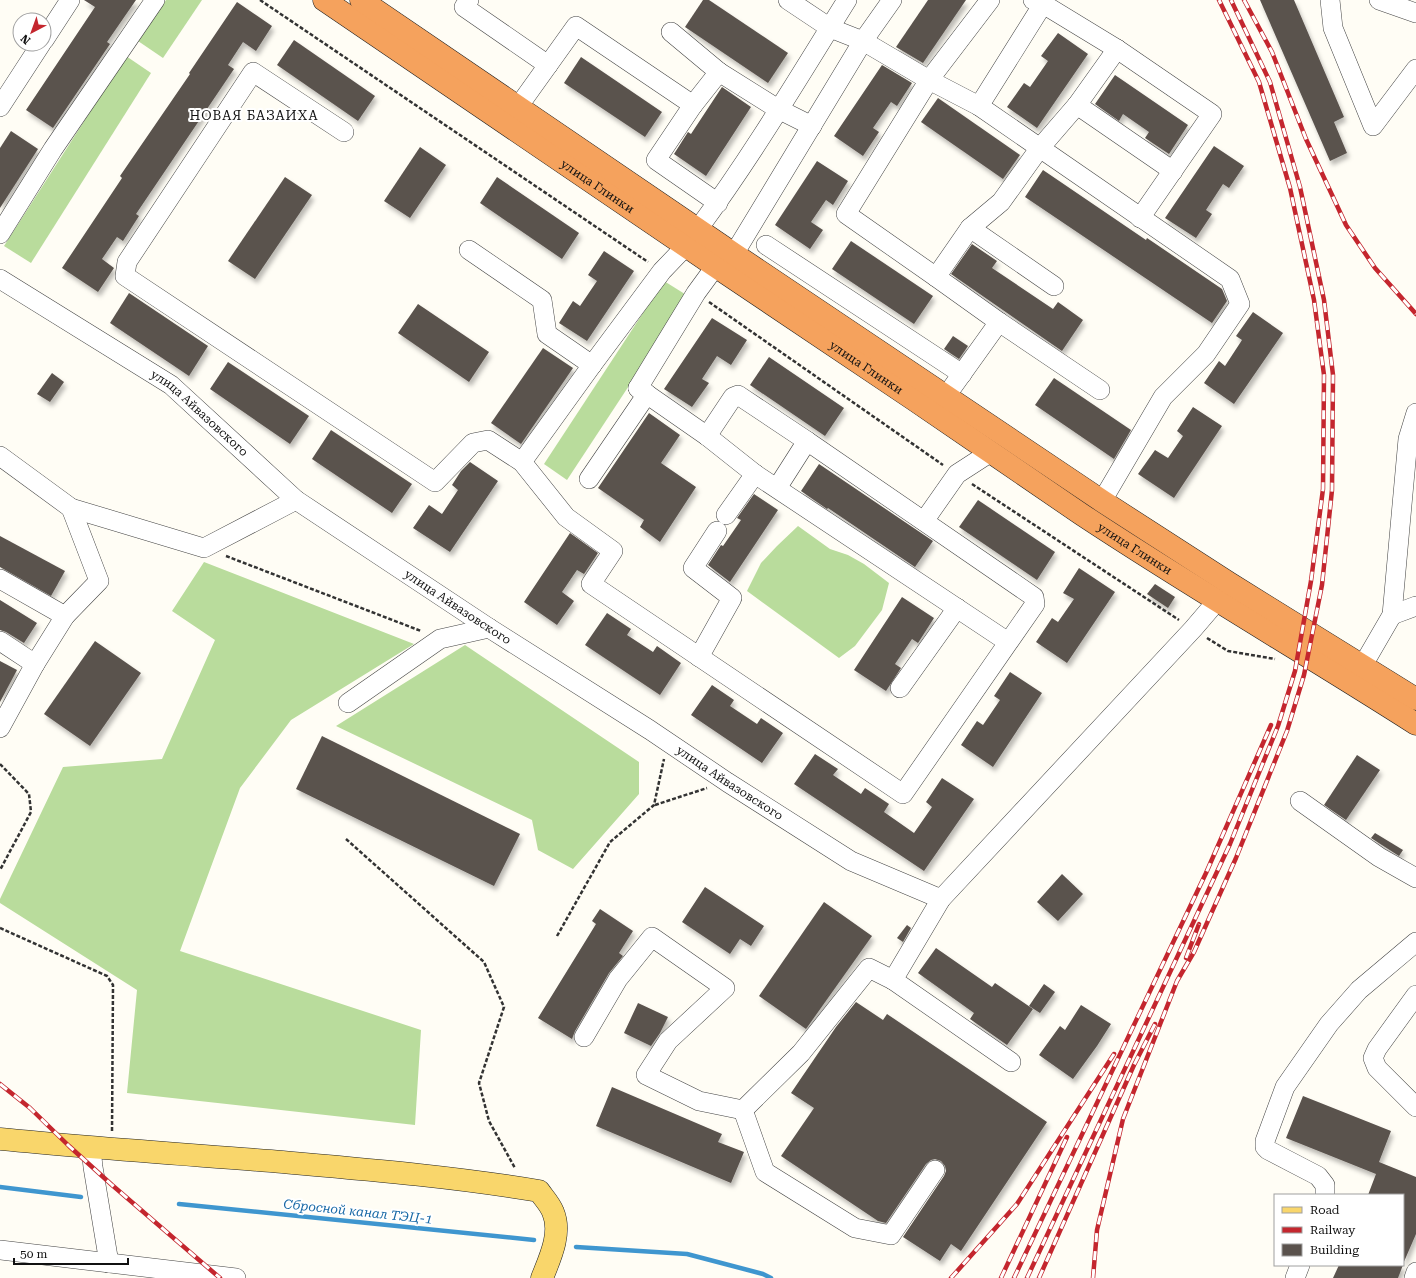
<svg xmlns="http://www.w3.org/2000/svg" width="1416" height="1278" font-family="'Roboto Serif',serif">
<defs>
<filter id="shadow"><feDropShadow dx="2.5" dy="4.5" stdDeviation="2" flood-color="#0004"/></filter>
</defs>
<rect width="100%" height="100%" fill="#fffdf5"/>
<!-- forest -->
<g fill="#b9dc9c">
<polygon points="166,0 202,0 163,58 138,41"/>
<polygon points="126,56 151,73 31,263 4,246"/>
<polygon points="664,281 688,296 567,480 544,464"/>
<polygon points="798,526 830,549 848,555 864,564 889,583 882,610 855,646 839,658 747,591 761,563 777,546"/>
<polygon points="204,562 414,644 291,720 240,788 180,951 421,1030 415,1125 127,1093 137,990 0,903 0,899 63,767 162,759 215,640 172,611"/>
<polygon points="465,645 639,762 639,794 573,869 538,850 532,820 336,726"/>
</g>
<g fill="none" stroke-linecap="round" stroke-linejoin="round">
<!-- stream -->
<g stroke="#3f96cf" stroke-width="4.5">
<polyline points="0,1187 81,1197"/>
<polyline points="179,1204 534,1240"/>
<polyline points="576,1247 687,1254 763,1274 771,1278"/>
</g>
</g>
<!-- building -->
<g fill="#5a524d" filter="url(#shadow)">
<polygon points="84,0 136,0 107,42 110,44 53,128 26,110 95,7"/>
<polygon points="703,0 709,0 788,53 768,83 685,27"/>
<polygon points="928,0 966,0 923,63 896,47"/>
<polygon points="1260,0 1294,0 1344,117 1334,122 1347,153 1330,161"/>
<polygon points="237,2 272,26 256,51 243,42 228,65 234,69 136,214 139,216 123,241 117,237 102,259 114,268 98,292 62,268 122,178 120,176 190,74 189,73"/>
<polygon points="1058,33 1088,54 1037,128 1007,107 1024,83 1030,87 1048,61 1041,56"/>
<polygon points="294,40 375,96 358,121 277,65"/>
<polygon points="581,57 662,112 645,137 564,83"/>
<polygon points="882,65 912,83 897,106 891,102 873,128 879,132 863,156 834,136"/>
<polygon points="1115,75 1188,125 1169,154 1145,138 1149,132 1123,114 1119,121 1095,104"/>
<polygon points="722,87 751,107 706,176 674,154 688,132 691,134"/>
<polygon points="938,98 1020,155 1003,179 921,122"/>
<polygon points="11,131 38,149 0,208 0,148"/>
<polygon points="1214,146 1244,166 1229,188 1223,184 1206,210 1212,214 1196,238 1165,218"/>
<polygon points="420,147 446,165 410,218 384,201"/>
<polygon points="817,161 848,181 833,205 826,200 811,222 823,230 810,249 775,225"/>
<polygon points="1043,170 1146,240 1147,238 1222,289 1227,301 1212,323 1025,197"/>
<polygon points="285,177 312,195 255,279 228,261"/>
<polygon points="497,177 579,233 562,259 480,203"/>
<polygon points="851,241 933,296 914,324 832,269"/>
<polygon points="972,244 997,261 992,268 1053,309 1058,302 1083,320 1062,351 951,274"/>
<polygon points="604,251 634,271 587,341 559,323 573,301 580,306 597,281 588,275"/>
<polygon points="129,293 208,346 189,376 110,323"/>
<polygon points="418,304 489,352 469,382 398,333"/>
<polygon points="1253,312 1283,333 1234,404 1204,383 1219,361 1225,366 1242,340 1236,336"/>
<polygon points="712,318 747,340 731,365 717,356 702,379 709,383 692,407 664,389"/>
<polygon points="953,336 968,346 959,359 944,349"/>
<polygon points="543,348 573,368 521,444 491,423"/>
<polygon points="769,357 844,408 825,436 750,385"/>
<polygon points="228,362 309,416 290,444 210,389"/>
<polygon points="52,373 64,382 50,402 37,394"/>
<polygon points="1054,378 1131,430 1114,459 1035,405"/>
<polygon points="1193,407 1222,426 1174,498 1138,474 1155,450 1168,458 1183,436 1177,431"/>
<polygon points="649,413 680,435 661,463 696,487 660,542 640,527 644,520 598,488"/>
<polygon points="331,430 412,484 392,513 312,459"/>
<polygon points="470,462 498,481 450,552 413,528 429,505 442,514 458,490 452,485 461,471"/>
<polygon points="819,464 933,541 915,567 828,508 827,509 801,491"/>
<polygon points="754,494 778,510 730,582 708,565 721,545 723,546 741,520 737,518"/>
<polygon points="978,500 1055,552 1037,580 959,527"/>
<polygon points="570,533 598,553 584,574 577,570 562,592 574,601 557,625 524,602"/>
<polygon points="0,536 65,571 51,596 0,567"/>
<polygon points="1079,568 1115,592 1067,663 1036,642 1052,618 1058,622 1074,599 1063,593"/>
<polygon points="1155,584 1175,597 1168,608 1147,594"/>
<polygon points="902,597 934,618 918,643 912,639 895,664 901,668 886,691 854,670"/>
<polygon points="0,600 37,623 24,643 6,632 0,630"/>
<polygon points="607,613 631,629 627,635 653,652 657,646 681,663 660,695 585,645"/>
<polygon points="95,641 141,673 90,746 44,714"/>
<polygon points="0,661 17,670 0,702"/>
<polygon points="1010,672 1042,693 993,767 961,745 977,721 983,725 1000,700 994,696"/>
<polygon points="712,685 734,700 730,706 757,724 761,718 783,733 762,763 691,715"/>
<polygon points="322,736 520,834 494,886 296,789"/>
<polygon points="815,754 838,769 833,775 861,794 865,788 889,804 884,812 914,833 932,807 926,802 942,778 974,799 924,871 794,784"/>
<polygon points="1357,755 1380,770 1346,820 1324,805"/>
<polygon points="1375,833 1403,850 1399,856 1371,838"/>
<polygon points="1062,874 1083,894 1058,921 1037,902"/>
<polygon points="705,887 764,926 751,946 740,939 730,954 682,922"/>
<polygon points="824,902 872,936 806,1029 759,996"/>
<polygon points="600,909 633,931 619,953 623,956 609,973 575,1031 572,1039 538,1018 596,924 592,921"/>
<polygon points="907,925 911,928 903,942 897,938"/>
<polygon points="936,948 992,987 995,983 1033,1009 1007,1045 970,1019 974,1013 918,973"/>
<polygon points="1044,984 1055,992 1040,1013 1029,1006"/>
<polygon points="856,1002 883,1020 887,1014 1047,1122 961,1251 951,1244 940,1261 903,1237 944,1176 946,1171 945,1166 941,1161 935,1159 931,1160 926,1164 886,1223 878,1221 781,1156 814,1108 791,1093 836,1027"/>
<polygon points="638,1003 668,1017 660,1033 651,1046 624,1033"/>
<polygon points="1081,1005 1111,1024 1097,1046 1073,1079 1039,1055 1060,1026 1065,1030"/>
<polygon points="612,1087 722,1134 718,1142 744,1152 731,1183 596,1126"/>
<polygon points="1303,1096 1391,1131 1379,1162 1416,1177 1416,1234 1403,1264 1403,1195 1368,1195 1376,1174 1286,1138"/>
<polygon points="1339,1265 1403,1265 1398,1278 1333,1278"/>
</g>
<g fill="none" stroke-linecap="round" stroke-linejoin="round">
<!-- minor casing -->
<g stroke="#444" stroke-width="20">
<g id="minor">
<polyline points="469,0 464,7 548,65"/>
<polyline points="788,0 830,28 863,41 929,80 979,106 1230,279 1240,304 1206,354 1163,397 1102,501"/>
<polyline points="990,0 929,80 846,214 936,277 999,322 1100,390"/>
<polyline points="1033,0 1043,4 1117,49 1212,114 1140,218"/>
<polyline points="1330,0 1333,28 1373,126 1416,69"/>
<polyline points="1379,0 1416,13"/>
<polyline points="671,32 719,72"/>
<polyline points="44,40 70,0"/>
<polyline points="693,105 656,160 718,203"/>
<polyline points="1077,105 1173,171"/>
<polyline points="979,106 1043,4"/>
<polyline points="0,107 41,44"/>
<polyline points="518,107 576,26 693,105 719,72 778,109 812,126"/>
<polyline points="344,132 253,72 127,262 125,276 435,482 473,443 488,440 522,462 566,517 613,551 591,584 903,794 1035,604 1034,597 807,441 777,488"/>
<polyline points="970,228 1001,202 1039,149 1077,105 1117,49"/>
<path d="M 698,229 C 752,156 799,77 847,0"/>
<polyline points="0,234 53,149 155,0"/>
<polyline points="766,245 962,374"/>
<polyline points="469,250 542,300 547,334 592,365"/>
<polyline points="734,254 863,41 892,0"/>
<polyline points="936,277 970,228 1054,286"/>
<path id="s1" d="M 0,279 L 171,385 L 296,500 L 489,628 L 650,730 L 727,782 L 851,861 L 941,899"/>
<polyline points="638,388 707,436 755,474 1008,642"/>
<polyline points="946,396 999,322"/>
<polyline points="707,436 733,397 738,395 807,441"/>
<polyline points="0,456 71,508 204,548 296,500"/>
<polyline points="522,462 592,365 662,271 685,247"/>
<polyline points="589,479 647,394 638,388 696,293 715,267"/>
<polyline points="726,515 755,474"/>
<polyline points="924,521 957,474 991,452"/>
<polyline points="0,579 65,616"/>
<polyline points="1392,615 1416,606"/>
<polyline points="0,641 35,664"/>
<polyline points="699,657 732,598 693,568 717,531"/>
<polyline points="1363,665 1392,615 1408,439 1416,413"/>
<polyline points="900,688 957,608"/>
<polyline points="348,703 440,639 489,628"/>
<polyline points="0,728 35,664 65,616 99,581 71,508"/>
<polyline points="1300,801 1379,857 1416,878"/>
<polyline points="1416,995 1377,1049 1373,1058 1377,1068 1416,1107"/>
<polyline points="584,1037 618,979 652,937 725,988 668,1041 646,1075 699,1101 743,1110 801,1053 869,968 893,980"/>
<polyline points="1011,1062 893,980 941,899 1193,629 1217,601"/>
<polyline points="743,1110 765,1172 855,1228 891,1235 935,1170"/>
<polyline points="91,1148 93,1167 109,1263"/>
<polyline points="1325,1195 1325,1185 1318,1176 1268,1150 1265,1147 1265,1141 1285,1087 1329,1024 1359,990 1416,942"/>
<polyline points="0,1250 236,1278"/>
<polyline points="1295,1278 1300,1265"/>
<polyline points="1414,1278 1416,1272"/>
</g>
</g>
<!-- major casing -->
<g stroke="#222" stroke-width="23">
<path id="major" d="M 0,1139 C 90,1148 181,1154 271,1161 C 361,1169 450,1176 539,1191 C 543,1197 550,1204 553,1212 C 562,1233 550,1258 542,1278"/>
</g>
<!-- highway casing -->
<g stroke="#222" stroke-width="23">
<g id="highway">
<path id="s2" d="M 324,0 C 519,134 716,267 913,399 C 969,437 1025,476 1081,514 C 1191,587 1305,653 1416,724"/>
<polyline points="361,0 734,254 1102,501 1229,583 1416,699"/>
</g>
</g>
<!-- path -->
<g stroke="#333" stroke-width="2.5" stroke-dasharray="4 2" stroke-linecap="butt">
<polyline points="260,0 648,262"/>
<polyline points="709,302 943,465"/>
<polyline points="972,484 1179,620"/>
<polyline points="226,556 421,631"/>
<polyline points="1207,638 1228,651 1275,659"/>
<polyline points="0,764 29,794 31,812 0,870"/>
<polyline points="655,805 707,788"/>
<polyline points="346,839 484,962 504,1007 479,1083 489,1121 515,1168"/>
<polyline points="0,928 107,976 113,985 112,1132"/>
<polyline points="557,936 610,842 654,805 664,759"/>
</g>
<!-- minor -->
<use href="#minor" stroke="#fff" stroke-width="19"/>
<!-- major -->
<use href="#major" stroke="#f9d66b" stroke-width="22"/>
<!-- highway -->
<use href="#highway" stroke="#f5a25d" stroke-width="22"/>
<!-- rail casing -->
<g stroke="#c4262e" stroke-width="4.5">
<g id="rail">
<polyline points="1244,0 1272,52 1306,139 1346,225 1375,268 1416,314"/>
<polyline points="1186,958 1199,924"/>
<polyline points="0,1084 30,1108 69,1146 112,1185 220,1278"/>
<polyline points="951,1278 1017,1204 1114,1054"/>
<polyline points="1001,1278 1067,1137"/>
<polyline points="1014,1278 1206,873 1271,725"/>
<polyline points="1027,1278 1230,844 1278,726 1295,671 1311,581 1323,489 1324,375 1314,300 1290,188 1259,82 1219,0"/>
<polyline points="1039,1278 1134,1065 1155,1024"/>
<polyline points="1093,1278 1097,1230 1123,1119 1177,981 1194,952 1236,858 1287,731 1304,675 1322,585 1332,490 1333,375 1324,300 1300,187 1270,82 1231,0"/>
</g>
</g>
<!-- rail -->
<use href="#rail" stroke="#fff" stroke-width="3" stroke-dasharray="9" stroke-linecap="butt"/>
</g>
<g text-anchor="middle" stroke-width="4" stroke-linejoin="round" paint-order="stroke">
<!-- street labels -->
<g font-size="12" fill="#111" stroke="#fff">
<text dy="4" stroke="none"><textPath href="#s2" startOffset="331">улица Глинки</textPath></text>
<text dy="4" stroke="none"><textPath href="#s2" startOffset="655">улица Глинки</textPath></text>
<text dy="4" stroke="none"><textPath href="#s1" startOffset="241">улица Айвазовского</textPath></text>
<text dy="4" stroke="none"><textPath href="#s2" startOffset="979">улица Глинки</textPath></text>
<text dy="4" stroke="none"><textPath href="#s1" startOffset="565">улица Айвазовского</textPath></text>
<text dy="4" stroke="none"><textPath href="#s1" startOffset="889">улица Айвазовского</textPath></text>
</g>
<!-- neighbourhood labels -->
<g font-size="13" letter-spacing="1" fill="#111" stroke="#fff">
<text x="254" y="120">НОВАЯ БАЗАИХА</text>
</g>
<!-- water labels -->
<g font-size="13" font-style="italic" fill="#1768a6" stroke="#fff">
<text transform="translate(358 1211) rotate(6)" y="5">Сбросной канал ТЭЦ-1</text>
</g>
</g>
<!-- legend -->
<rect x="1274" y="1194" width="130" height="72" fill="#ffffff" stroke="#a0a0a0"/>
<rect x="1282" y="1207" width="20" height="6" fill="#f9d66b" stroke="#a0a0a0"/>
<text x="1310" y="1214" font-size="12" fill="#111111">Road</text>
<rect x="1282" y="1227" width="20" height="6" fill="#c4262e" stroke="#a0a0a0"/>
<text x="1310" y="1234" font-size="12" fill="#111111">Railway</text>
<rect x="1282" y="1244" width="20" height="12" fill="#5a524d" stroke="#a0a0a0"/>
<text x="1310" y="1254" font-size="12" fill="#111111">Building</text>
<!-- north arrow -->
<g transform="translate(32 32) rotate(221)"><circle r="19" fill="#ffffff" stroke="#a0a0a0"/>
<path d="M0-3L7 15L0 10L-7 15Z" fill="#c4262e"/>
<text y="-6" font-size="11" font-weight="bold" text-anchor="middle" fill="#111111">N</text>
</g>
<!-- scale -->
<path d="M14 1258v6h114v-6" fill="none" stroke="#111111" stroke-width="2"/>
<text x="20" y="1258" font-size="12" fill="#111111" stroke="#ffffff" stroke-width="3" paint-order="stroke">50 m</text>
</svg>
